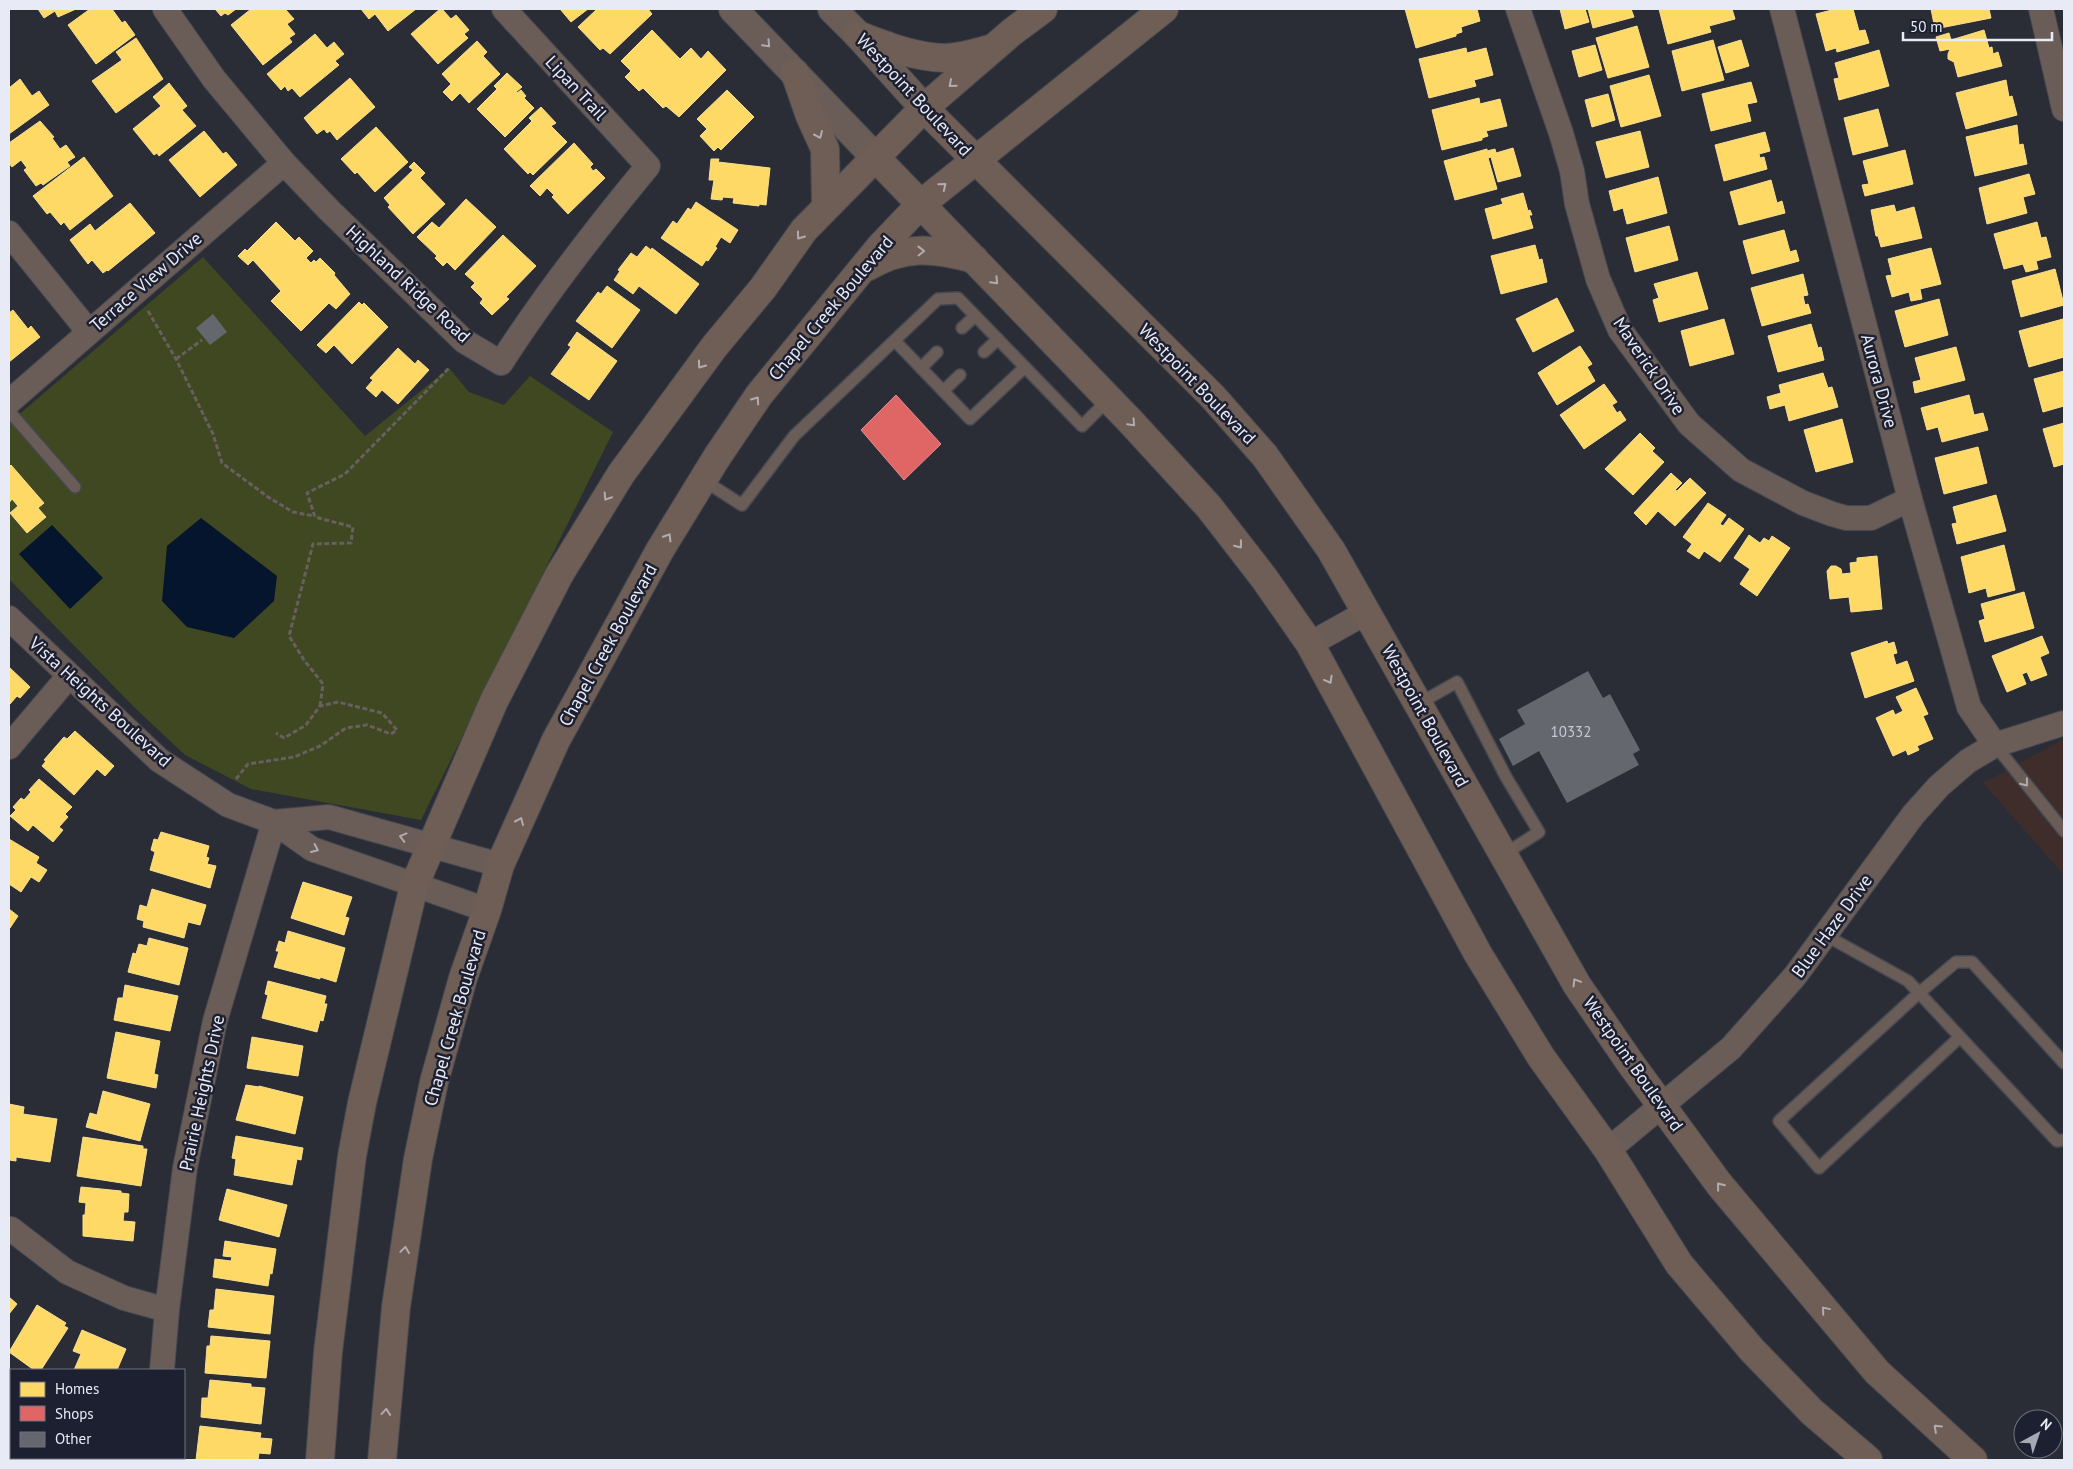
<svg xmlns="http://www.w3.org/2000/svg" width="2073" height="1469" font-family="'PT Sans',sans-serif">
<rect width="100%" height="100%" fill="#2a2d36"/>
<!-- education -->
<polygon fill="#3e2d2b" points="2064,739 2064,875 1983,783"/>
<!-- green -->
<polygon fill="#404821" points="203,257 365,436 449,368 469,392 504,405 530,376 613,432 421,820 251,789 185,755 135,708 9,579 9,423"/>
<!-- water -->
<g fill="#04152d">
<polygon points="201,518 277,576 274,601 234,638 187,627 162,601 167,546"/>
<polygon points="52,525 103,578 70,609 19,554"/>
</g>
<!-- homes -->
<g fill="#ffd966" stroke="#f8de91">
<polygon points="38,9 76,9 58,17 55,11 44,18"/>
<polygon points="90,9 112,9 122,23 125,21 135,35 96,64 68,25"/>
<polygon points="215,9 236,9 228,15 225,13 221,16"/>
<polygon points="251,9 285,9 294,19 287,24 295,34 289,38 292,42 263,65 231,25"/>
<polygon points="361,9 416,9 388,31 375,14 369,19"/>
<polygon points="440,9 442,9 451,19 456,15 469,30 464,34 468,38 438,64 411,34"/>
<polygon points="560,9 588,9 571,22"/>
<polygon points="597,9 648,9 652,14 610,54 603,48 600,50 578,27"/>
<polygon points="1405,9 1477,9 1480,21 1461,27 1462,32 1456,34 1456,36 1416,48"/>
<polygon points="1560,9 1585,9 1589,22 1565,29"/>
<polygon points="1588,9 1631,9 1634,17 1593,28"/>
<polygon points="1659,9 1732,9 1735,19 1709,26 1711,32 1668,44"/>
<polygon points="1836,9 1853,9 1859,31 1865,30 1869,43 1837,52 1836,48 1826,51 1816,14"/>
<polygon points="1931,9 1989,9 1991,18 1935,29"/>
<polygon points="1637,26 1649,67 1608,78 1596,38"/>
<polygon points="652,30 680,59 691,48 701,59 708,51 726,70 679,117 666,106 663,108 643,88 639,91 625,77 631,71 621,61"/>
<polygon points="1984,30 1989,48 1992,47 1993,54 1998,52 2002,66 1958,77 1954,62 1948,59 1948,54 1950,49 1940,51 1936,37 1949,33 1951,40"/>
<polygon points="315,34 327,48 334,42 344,54 335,61 339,65 300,97 292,88 288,91 285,86 281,90 267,74"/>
<polygon points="136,38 163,79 116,113 92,81 122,60 116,52"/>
<polygon points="1713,40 1724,80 1682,91 1672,51"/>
<polygon points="1741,40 1749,66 1726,73 1718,47"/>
<polygon points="477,41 487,52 483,56 500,74 469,103 460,93 452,101 443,92 451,84 442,74"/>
<polygon points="1595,45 1602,70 1579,77 1572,51"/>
<polygon points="1466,48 1467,53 1486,48 1493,75 1474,80 1476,86 1429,98 1419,59"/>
<polygon points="1879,50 1889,86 1839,100 1834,79 1839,78 1835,63"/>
<polygon points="507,73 522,87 516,92 517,93 521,90 526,96 524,98 534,108 505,137 477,109 497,89 494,86"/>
<polygon points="1649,75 1661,116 1621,127 1610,86"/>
<polygon points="350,78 375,107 337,140 330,131 327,133 324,129 317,134 304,118"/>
<polygon points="20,79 32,96 39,91 49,105 9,134 9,88"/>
<polygon points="2006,80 2009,97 2012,96 2017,115 1966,129 1956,93"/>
<polygon points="1751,82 1757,102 1747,104 1751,121 1711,131 1702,94"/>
<polygon points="169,83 187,106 182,110 196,126 159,156 157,153 154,155 133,129 161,106 153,97"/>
<polygon points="727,90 754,117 721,150 718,147 714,151 700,136 707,129 697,119"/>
<polygon points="1608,94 1615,120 1592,127 1585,100"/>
<polygon points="1479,98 1480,104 1500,99 1507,126 1486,131 1488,136 1482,138 1482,140 1442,150 1432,110"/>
<polygon points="541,107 556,123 551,126 567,142 533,175 530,172 528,174 504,149 532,121 529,118"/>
<polygon points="1878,109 1888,146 1853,155 1844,118"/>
<polygon points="40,121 54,137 52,138 60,149 66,145 75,157 67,162 70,166 43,185 41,183 36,186 24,170 27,168 21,160 12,167 9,163 9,143"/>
<polygon points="2017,125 2019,145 2023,144 2027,164 1975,176 1966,137"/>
<polygon points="376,127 408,162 375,192 357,172 355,174 341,159"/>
<polygon points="204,131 223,154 226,152 237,165 200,197 169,160"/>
<polygon points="1640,131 1649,167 1606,178 1596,142"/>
<polygon points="1765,132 1770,151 1759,154 1760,158 1764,157 1767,169 1724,181 1715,145"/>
<polygon points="574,143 593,164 590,167 593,171 596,169 605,178 568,214 552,197 554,195 547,188 540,196 530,186"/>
<polygon points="1513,148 1521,176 1498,182 1491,157 1488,158 1497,189 1455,200 1444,161 1487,149 1487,151 1495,149 1496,153"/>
<polygon points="1905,150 1913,184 1865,196 1862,185 1869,184 1863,161"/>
<polygon points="84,157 113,196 70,230 64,222 61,225 50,212 47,214 33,196"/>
<polygon points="711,159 719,159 718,162 770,168 766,205 759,204 759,206 733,203 734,198 723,197 722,200 711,199 714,180 709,180"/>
<polygon points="414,162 425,173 420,178 445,204 413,234 388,207 390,205 384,198 413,170 409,167"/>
<polygon points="2029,174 2035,194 2023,197 2027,213 1987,224 1979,188"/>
<polygon points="1658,177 1667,213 1627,224 1623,208 1614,211 1609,191"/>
<polygon points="1771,180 1777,203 1782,201 1785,213 1739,225 1730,192"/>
<polygon points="1523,193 1528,211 1530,210 1532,215 1529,215 1533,228 1493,239 1485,209 1503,204 1501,199"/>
<polygon points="466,199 496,227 455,270 447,262 443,266 435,258 437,256 417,237 432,222 439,228"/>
<polygon points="696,202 738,230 730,243 721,237 715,247 717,248 708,261 706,260 702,266 661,238 673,221 677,224 688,208 691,210"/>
<polygon points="130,203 155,233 108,271 107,270 103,273 92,260 88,264 70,240 90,224 95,231"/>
<polygon points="1894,205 1896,212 1914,207 1922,238 1881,247 1878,236 1876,236 1871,210"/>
<polygon points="276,222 295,241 299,237 313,251 306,258 311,263 314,260 316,262 320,258 335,273 334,275 350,294 336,309 329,303 301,331 271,301 281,291 253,260 248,265 238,256 245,249 247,251"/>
<polygon points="2037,222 2041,238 2046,237 2051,257 2036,261 2038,269 2026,272 2023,264 2004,269 1994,234"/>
<polygon points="1669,226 1678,260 1635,272 1626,238"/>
<polygon points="1784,230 1790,252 1796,250 1799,261 1752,274 1743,241"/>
<polygon points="503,235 536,266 506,297 509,299 492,315 480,303 483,299 471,287 475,283 465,274"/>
<polygon points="1535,245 1539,260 1542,259 1547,282 1501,294 1491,256"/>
<polygon points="646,246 651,250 652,248 699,284 676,314 639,286 633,294 614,280 620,271 618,270 631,253 637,257"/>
<polygon points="1931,248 1941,284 1920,289 1922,299 1911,301 1909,292 1892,297 1886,276 1892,275 1888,259"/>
<polygon points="2055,269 2064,305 2021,317 2012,281"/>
<polygon points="1697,272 1708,309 1659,322 1653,300 1659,298 1654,284"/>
<polygon points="1803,274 1808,295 1803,296 1805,305 1808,304 1811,313 1762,326 1751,288"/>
<polygon points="607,286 640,310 612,348 576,321 598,292 601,294"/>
<polygon points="1557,298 1574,331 1533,352 1516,319"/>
<polygon points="1939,299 1948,335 1905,347 1895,311"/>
<polygon points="359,302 362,305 364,303 388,327 352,364 334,345 326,353 317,345"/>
<polygon points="13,310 28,329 31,326 40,337 9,362 9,313"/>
<polygon points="1724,319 1734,354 1690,366 1681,331"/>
<polygon points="2063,319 2064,357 2029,367 2019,331"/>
<polygon points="1811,324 1818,348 1821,347 1824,360 1778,372 1768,336"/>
<polygon points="577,332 617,361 589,400 551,374 571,347 568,345"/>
<polygon points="1580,346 1592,364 1587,367 1595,381 1557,405 1538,373"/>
<polygon points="1956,347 1965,380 1915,393 1913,382 1921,380 1915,358"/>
<polygon points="398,348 415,364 418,360 429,370 398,404 382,390 376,397 366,388 373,380 370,378"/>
<polygon points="2064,371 2064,406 2043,412 2034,379"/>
<polygon points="1823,373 1828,388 1832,387 1838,407 1789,421 1785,405 1770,409 1767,397 1781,393 1779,385"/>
<polygon points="1604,384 1617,402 1612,405 1617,413 1620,411 1626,420 1584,449 1560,415"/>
<polygon points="1969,395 1974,415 1983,413 1988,430 1942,442 1938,427 1927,430 1921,408"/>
<polygon points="1842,419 1853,462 1816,472 1804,430"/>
<polygon points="2064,423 2064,464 2054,467 2043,429"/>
<polygon points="1640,433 1655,448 1652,451 1664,462 1633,495 1605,469"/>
<polygon points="1978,447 1987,483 1944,494 1935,458"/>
<polygon points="11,465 44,503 38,508 46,517 27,533 10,513 18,506 12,499 9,503 9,467"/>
<polygon points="1671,473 1682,483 1675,490 1677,491 1690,478 1706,493 1675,526 1658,511 1646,525 1634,513"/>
<polygon points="1996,495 2006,531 1957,544 1952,524 1957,523 1953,507"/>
<polygon points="1708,503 1726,515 1720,524 1723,526 1729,518 1744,529 1720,562 1704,551 1699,559 1687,551 1692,544 1683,537"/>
<polygon points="1749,535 1760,543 1764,538 1769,541 1772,536 1790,548 1757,596 1740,584 1750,569 1734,558"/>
<polygon points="2004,545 2015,590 1988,597 1986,588 1969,593 1961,557"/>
<polygon points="1877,556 1882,609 1851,612 1849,597 1830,599 1827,571 1831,566 1836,566 1841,569 1842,574 1851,573 1850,563 1857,562 1857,558"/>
<polygon points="2024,592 2034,628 1985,642 1979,621 1985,619 1981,604"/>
<polygon points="2042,636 2049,653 2040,657 2047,675 2031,681 2027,672 2022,674 2026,684 2007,692 1992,656"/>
<polygon points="1887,641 1888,644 1894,642 1897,653 1893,654 1896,665 1907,661 1914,681 1865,698 1851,653"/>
<polygon points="9,667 30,687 20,698 17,696 10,704"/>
<polygon points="1916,688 1928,714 1923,716 1933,739 1917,746 1919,750 1908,755 1906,750 1893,756 1876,718 1893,710 1895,715 1903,711 1896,697"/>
<polygon points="75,731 114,766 105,776 97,769 74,795 42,766 46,761 44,760 64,737 67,739"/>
<polygon points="39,779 72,807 65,814 68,817 59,827 63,830 53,842 33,825 28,831 10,816 16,810 13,807 21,798 24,800 31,792 29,790"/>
<polygon points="161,832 209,846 206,857 209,858 207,864 216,866 210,888 150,870 155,852 151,850 154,839 158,840"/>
<polygon points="9,839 39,857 36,863 47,870 39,882 31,877 21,892 9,884"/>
<polygon points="303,882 352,897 345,917 349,918 344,935 291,918"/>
<polygon points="152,889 206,905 200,925 188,922 184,938 143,927 144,921 137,919 140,905 147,907"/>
<polygon points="9,909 18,916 10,928 9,927"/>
<polygon points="288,931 345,948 336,982 320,977 320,979 274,967 279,951 276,951 279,941 285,943"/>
<polygon points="149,938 188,948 179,985 128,972 133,953 136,954 139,944 147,946"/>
<polygon points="268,981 326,996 324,1004 327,1004 323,1021 320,1020 317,1032 262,1018 268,995 265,994"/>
<polygon points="125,985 178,996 170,1031 114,1020 118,998 123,998"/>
<polygon points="116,1032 160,1041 154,1074 158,1075 156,1088 107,1078"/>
<polygon points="252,1037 303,1046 298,1076 247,1068"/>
<polygon points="246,1085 259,1087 259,1086 303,1097 295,1134 236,1120"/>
<polygon points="103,1091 150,1104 140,1141 86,1127 90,1113 97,1115"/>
<polygon points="9,1104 24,1107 23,1114 57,1119 50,1162 16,1157 16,1161 9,1160"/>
<polygon points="236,1136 303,1148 301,1160 297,1159 292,1185 234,1175 236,1159 232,1158"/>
<polygon points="83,1137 143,1146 143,1149 147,1149 141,1186 77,1176"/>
<polygon points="81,1187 121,1191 121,1193 129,1194 128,1212 124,1212 123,1221 135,1222 133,1241 83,1236 83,1215 85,1215 86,1203 79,1202"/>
<polygon points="227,1189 287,1205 279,1237 219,1220"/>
<polygon points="225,1241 276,1249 272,1274 270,1273 268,1286 213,1277 215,1259 231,1261 232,1257 223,1256"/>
<polygon points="216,1289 274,1296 270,1334 208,1327 210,1310 214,1310"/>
<polygon points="9,1297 17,1304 9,1314"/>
<polygon points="37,1305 66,1323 64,1326 68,1328 41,1370 34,1370 9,1352"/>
<polygon points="82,1330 126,1349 117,1370 74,1370 81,1354 73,1351"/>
<polygon points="211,1336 270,1341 266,1378 205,1373 207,1346 210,1346"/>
<polygon points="210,1380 251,1384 251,1387 265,1388 261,1424 201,1417 202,1398 208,1398"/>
<polygon points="200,1426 261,1433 260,1438 272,1439 270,1454 259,1453 258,1460 196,1460"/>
<polygon points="11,1429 11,1454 9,1457 9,1432"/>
<polygon points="23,1458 45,1458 48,1460 21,1460"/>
</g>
<!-- shops -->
<polygon fill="#e06666" stroke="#e28e91" points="896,395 941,444 904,480 861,430"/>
<!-- building -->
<g fill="#64676e">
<polygon points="213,314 227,332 210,345 196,328"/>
<polygon points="1588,671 1603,698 1610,694 1640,750 1633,754 1639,765 1567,803 1539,751 1513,766 1499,739 1525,724 1517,710"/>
</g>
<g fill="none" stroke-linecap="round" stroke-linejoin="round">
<!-- service casing -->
<g stroke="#454850" stroke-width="14">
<g id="service">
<polyline points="962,328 975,316"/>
<polyline points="895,341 970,419 1025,367"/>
<polyline points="984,352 998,339"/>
<polyline points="921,368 937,352"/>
<polyline points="943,391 960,375"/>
<polyline points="9,411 75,487"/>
<polyline points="703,480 742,505 794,436 938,299 958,298 1082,426 1109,399"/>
<polyline points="1418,704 1457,682 1506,777 1539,832 1503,855"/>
<polyline points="1995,745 2064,831"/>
<polyline points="1825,935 1908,981 2057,1141 2064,1140"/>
<polyline points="1960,1037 1819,1168 1779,1121 1919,993 1956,962 1972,962 2064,1063"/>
</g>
</g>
<!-- minor casing -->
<g stroke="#454850" stroke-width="26">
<g id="minor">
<path d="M 165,9 L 214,79 L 284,163 L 329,210 L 464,341 L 501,363 C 545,294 596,229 648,166 L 504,9"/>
<polyline points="1518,9 1561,133 1572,171 1577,204 1598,279 1620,330 1689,424 1741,470 1803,503 1832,514 1846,518 1871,518 1910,499"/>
<polyline points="1782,9 1910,499 1969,707 1995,745"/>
<polyline points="2041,9 2064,109"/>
<polyline points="9,233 89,332"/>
<polyline points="9,402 284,163"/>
<polyline points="9,618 159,760 228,805 274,822 312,849 487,910"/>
<polyline points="1310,644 1367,612"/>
<polyline points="9,747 69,676"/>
<polyline points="274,822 329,817 500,865"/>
<polyline points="1608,1150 1731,1048 1795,976 1913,815 1939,786 1968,761 1995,745 2064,723"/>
<polyline points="11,1229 67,1272 124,1298 167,1310"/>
<polyline points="162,1370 167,1310 185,1168 215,1021 274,822"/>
<polyline points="154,1460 154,1458"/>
</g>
</g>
<!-- tertiary casing -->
<g stroke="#454850" stroke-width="30">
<g id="tertiary">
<polyline points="733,9 876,158"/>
<polyline points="832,9 858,35 924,108"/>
</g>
</g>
<!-- secondary casing -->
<g stroke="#454850" stroke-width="30">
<g id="secondary">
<path d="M 858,35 C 886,46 914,57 944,58 C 960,58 975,53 990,49"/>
<polyline points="795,73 810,116 825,149 826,206"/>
<polyline points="924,108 1213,397 1265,456 1331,550 1577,985 1631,1064 1719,1184 1877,1372 1973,1460"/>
<polyline points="876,158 1131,422 1209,507 1264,578 1310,644 1478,954 1541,1057 1608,1150 1679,1264 1752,1350 1812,1412 1868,1460"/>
<path d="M 867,267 C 905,245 933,248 974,259"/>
<polyline points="320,1460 328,1352 352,1156 362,1103 414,886 494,701 559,575 621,474 714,347 763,288 804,230 924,108 1012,32 1043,9"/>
<polyline points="382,1460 396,1307 418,1159 434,1082 463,978 487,910 500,865 556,740 660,550 717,457 759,395 880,247 921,204 1164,9"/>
</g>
</g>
<!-- path -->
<g stroke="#67605e" stroke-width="3" stroke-dasharray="5 2.5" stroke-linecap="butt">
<polyline points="148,311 176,359 213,434 222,463 268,497 293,512 314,516"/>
<polyline points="176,359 202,340"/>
<polyline points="320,706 323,684 304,660 289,636 313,544 351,543 353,527 315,517 307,493 345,474 449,368"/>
<polyline points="236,779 248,764 294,757 320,746 346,728 367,725 391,734 397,730 382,713 338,702 320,706 306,725 284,738 276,733"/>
</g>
<!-- service -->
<use href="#service" stroke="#6a5d58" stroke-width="11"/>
<!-- minor -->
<use href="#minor" stroke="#6a5d58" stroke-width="24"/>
<!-- tertiary -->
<use href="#tertiary" stroke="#6a5d58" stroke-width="28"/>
<!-- secondary -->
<use href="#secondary" stroke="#6f5e56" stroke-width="28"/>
</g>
<!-- one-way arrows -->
<defs><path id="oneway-chevron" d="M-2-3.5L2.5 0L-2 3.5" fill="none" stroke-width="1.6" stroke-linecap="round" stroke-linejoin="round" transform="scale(1.25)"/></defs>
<g stroke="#afabaf">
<use href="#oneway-chevron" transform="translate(767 44) rotate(46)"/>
<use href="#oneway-chevron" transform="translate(2025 783) rotate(52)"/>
<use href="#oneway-chevron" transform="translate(403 837) rotate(-165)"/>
<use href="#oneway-chevron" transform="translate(315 849) rotate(25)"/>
</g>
<g stroke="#b2acae">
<use href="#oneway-chevron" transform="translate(952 84) rotate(139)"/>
<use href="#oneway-chevron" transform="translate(819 135) rotate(66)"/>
<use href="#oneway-chevron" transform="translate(943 186) rotate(-39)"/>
<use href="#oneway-chevron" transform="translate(800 236) rotate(126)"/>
<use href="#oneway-chevron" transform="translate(921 251) rotate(-1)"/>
<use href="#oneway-chevron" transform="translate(995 281) rotate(46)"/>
<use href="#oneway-chevron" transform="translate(701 365) rotate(126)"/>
<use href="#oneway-chevron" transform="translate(756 400) rotate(-55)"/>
<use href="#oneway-chevron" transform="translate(1132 423) rotate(47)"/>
<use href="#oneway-chevron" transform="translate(607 497) rotate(122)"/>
<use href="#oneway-chevron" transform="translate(668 537) rotate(-58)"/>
<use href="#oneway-chevron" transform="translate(1239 545) rotate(52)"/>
<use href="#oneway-chevron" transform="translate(1329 680) rotate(61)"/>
<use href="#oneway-chevron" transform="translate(520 821) rotate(-66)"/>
<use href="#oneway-chevron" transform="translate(1576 982) rotate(-121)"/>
<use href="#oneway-chevron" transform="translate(1720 1186) rotate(-129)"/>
<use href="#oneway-chevron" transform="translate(405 1250) rotate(-82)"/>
<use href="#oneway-chevron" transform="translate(1825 1310) rotate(-130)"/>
<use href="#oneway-chevron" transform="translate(386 1412) rotate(-85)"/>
<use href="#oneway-chevron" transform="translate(1937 1428) rotate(-137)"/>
</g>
<g text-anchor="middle" stroke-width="5" stroke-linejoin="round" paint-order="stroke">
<!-- number labels -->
<g font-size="15" fill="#c7cad4">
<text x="1571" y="737">10332</text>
</g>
<!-- street labels -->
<g font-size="18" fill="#e8ebf6" stroke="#1d2030">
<text transform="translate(576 88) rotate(47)" y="6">Lipan Trail</text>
<text transform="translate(914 95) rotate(47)" y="6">Westpoint Boulevard</text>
<text transform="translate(146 282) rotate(-41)" y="6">Terrace View Drive</text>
<text transform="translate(408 284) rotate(43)" y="6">Highland Ridge Road</text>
<text transform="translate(831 308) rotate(-50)" y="6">Chapel Creek Boulevard</text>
<text transform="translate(1649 366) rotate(56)" y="6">Maverick Drive</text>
<text transform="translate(1879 381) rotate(75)" y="6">Aurora Drive</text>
<text transform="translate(1197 384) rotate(46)" y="6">Westpoint Boulevard</text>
<text transform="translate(608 645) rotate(-61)" y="6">Chapel Creek Boulevard</text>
<text transform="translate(100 702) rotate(42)" y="6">Vista Heights Boulevard</text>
<text transform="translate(1425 716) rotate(61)" y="6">Westpoint Boulevard</text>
<text transform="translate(1832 926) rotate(-54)" y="6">Blue Haze Drive</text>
<text transform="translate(455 1018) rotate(-74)" y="6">Chapel Creek Boulevard</text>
<text transform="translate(1633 1064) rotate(55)" y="6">Westpoint Boulevard</text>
<text transform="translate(202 1093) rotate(-78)" y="6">Prairie Heights Drive</text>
</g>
</g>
<!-- border -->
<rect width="2073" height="1469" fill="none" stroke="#e8ebf6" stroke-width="20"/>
<!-- legend -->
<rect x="10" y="1369" width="175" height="90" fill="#1d2030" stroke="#6e717f"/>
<rect x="20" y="1382" width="25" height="15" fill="#ffd966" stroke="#6e717f"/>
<text x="55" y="1394" font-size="15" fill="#e8ebf6">Homes</text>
<rect x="20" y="1406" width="25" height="15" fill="#e06666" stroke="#6e717f"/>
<text x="55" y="1419" font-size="15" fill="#e8ebf6">Shops</text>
<rect x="20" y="1432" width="25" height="15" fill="#64676e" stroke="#6e717f"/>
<text x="55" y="1444" font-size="15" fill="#e8ebf6">Other</text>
<!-- north arrow -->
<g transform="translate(2038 1434) rotate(40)"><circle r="24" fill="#1d2030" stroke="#6e717f"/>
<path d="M0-4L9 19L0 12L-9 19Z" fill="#a6a8b3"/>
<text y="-8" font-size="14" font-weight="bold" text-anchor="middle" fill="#e8ebf6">N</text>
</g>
<!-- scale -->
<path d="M1903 32v8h149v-8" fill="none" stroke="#e8ebf6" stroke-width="2.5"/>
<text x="1910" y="32" font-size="15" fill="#e8ebf6" stroke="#1d2030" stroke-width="4" paint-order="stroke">50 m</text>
</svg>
